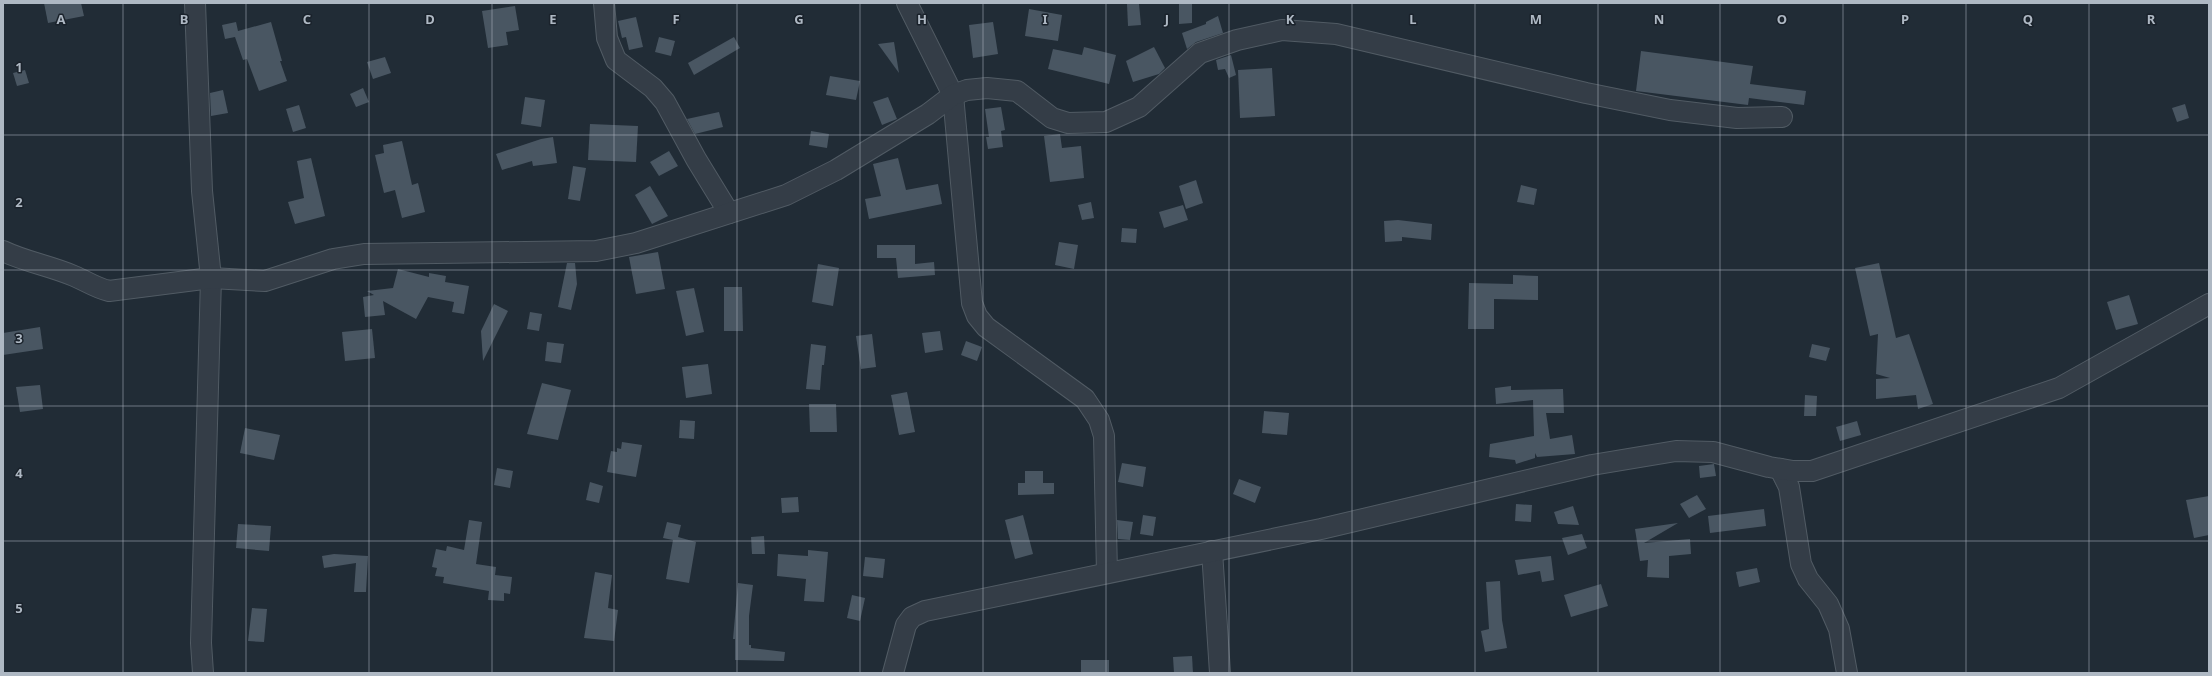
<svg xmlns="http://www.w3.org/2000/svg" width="2212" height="676" font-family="'Noto Sans',sans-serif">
<rect width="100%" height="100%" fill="#212c36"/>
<!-- building -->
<g fill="#495662">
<polygon points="44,3 81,3 84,16 48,23"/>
<polygon points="1179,3 1192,3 1192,23 1179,24"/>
<polygon points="1127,4 1139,4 1141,25 1128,26"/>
<polygon points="515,6 519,30 506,32 508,45 488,48 482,11"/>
<polygon points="1029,9 1062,15 1058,41 1025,36"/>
<polygon points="1218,16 1223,33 1196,42 1187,49 1182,33 1206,24 1206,22"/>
<polygon points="636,17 643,47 629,50 626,37 622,38 618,21"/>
<polygon points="236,22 238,31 271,22 282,61 280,61 287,81 259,91 247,59 243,60 235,37 225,39 222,25"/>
<polygon points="993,22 998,54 973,58 969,25"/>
<polygon points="659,37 675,41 671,56 655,52"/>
<polygon points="734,37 740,48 694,75 688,63"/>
<polygon points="894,42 899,73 878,44"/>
<polygon points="1084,47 1116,55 1109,84 1048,69 1053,49 1082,55"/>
<polygon points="1154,47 1165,68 1159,74 1133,82 1126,61"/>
<polygon points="1641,51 1753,66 1750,84 1806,91 1804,105 1749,98 1748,105 1636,91"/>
<polygon points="1231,55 1236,75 1229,78 1225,69 1218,70 1216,60"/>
<polygon points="385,57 391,73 373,79 367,62"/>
<polygon points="1272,68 1275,116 1240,118 1238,70"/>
<polygon points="25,70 29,83 17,86 13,73"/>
<polygon points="830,76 860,81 856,100 826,95"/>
<polygon points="363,88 369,102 356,107 350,94"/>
<polygon points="223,90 228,113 211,116 210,93"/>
<polygon points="525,97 545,100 541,127 521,124"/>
<polygon points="888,97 897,119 882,125 873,102"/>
<polygon points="2185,104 2189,118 2177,122 2172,108"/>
<polygon points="299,105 306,128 293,132 286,109"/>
<polygon points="1001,107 1005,130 1001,131 1003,147 988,149 986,137 989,137 985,109"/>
<polygon points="719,112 723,127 695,134 687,119"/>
<polygon points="590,124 638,126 636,162 588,160"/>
<polygon points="811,131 829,134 827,148 809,145"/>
<polygon points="1060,134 1062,148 1081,146 1084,178 1050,182 1044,136"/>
<polygon points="553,137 557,163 533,166 532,161 502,170 496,154 541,139"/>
<polygon points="402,141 412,185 418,183 425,212 402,218 395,190 384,193 375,155 384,153 383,145"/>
<polygon points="669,151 678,166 659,176 650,162"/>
<polygon points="311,158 325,216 295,224 288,202 304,198 297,161"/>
<polygon points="898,158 906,190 938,184 942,204 869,219 865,199 881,196 873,164"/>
<polygon points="573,166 586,168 580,201 568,199"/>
<polygon points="1196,180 1203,203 1186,209 1179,186"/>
<polygon points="1521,185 1537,189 1534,205 1517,202"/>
<polygon points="650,186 668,216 652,224 635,195"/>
<polygon points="1091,202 1094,218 1082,220 1078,205"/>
<polygon points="1183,205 1188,220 1164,228 1159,212"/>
<polygon points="1398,220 1432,224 1431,240 1402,237 1402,241 1385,242 1384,221"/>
<polygon points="1122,228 1137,229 1136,243 1121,242"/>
<polygon points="1059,242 1078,245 1074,269 1055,265"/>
<polygon points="877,245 915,245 915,264 934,262 935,275 898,278 896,258 877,258"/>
<polygon points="658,252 665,289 636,294 629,257"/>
<polygon points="567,263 575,263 577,284 571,310 558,307"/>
<polygon points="1879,263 1896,338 1909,334 1933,404 1918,409 1916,395 1876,399 1876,379 1890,378 1876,374 1878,334 1870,336 1855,268"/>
<polygon points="818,264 839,268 833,306 812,302"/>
<polygon points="398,269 429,277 429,273 446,276 445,282 469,286 464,314 452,312 454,302 428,297 416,319 383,301 385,315 365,317 363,297 374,295 367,291 393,288"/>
<polygon points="1513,275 1538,276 1538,300 1494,299 1494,329 1468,329 1469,283 1513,284"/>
<polygon points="724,287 742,287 743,331 724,331"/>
<polygon points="694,288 704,332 686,336 676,291"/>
<polygon points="2129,295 2138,324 2116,330 2107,302"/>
<polygon points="494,304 508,311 483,361 481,331"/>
<polygon points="530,312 542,314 539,331 527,329"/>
<polygon points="40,327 43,349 3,355 3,333"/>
<polygon points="372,329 375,358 345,361 342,332"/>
<polygon points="940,331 943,350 925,353 922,333"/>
<polygon points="872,334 876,367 861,369 856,336"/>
<polygon points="966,341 982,347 977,361 961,355"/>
<polygon points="547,342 564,344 561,363 545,361"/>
<polygon points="811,344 826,346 824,365 822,365 820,390 806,389"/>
<polygon points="1812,344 1830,348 1826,361 1809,357"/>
<polygon points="708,364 712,394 686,398 682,367"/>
<polygon points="542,383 571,390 558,440 527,434"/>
<polygon points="40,385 43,409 20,412 16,387"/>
<polygon points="1511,386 1511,390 1563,389 1564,413 1546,413 1550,439 1572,435 1575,454 1537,457 1535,453 1535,458 1516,464 1515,460 1489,457 1490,444 1534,436 1533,400 1496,404 1495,388"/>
<polygon points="907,392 915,432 899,435 891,395"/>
<polygon points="1805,395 1817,396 1816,416 1804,416"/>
<polygon points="809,404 836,404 837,432 810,432"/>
<polygon points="1264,411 1289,413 1287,435 1262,433"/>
<polygon points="680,420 695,421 694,439 679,438"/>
<polygon points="1857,421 1861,435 1840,441 1836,427"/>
<polygon points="245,428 280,435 274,460 240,453"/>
<polygon points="622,442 642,445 636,477 607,472 611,451 617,452 617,448 621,449"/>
<polygon points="1122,463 1146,467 1143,487 1118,482"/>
<polygon points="1714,464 1716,476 1700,478 1699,466"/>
<polygon points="497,468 513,471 510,488 494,485"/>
<polygon points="1025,471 1043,471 1043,483 1054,483 1054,494 1018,495 1018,483 1025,483"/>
<polygon points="1239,479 1261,487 1255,503 1233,494"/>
<polygon points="590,482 603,486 599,503 586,500"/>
<polygon points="1697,495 1706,509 1689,518 1680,504"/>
<polygon points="2209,496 2209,535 2194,538 2186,500"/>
<polygon points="798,497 799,512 782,513 781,498"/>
<polygon points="1516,504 1532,505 1531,522 1515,521"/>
<polygon points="1573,506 1579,525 1558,524 1554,512"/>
<polygon points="1764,509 1766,526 1710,533 1708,516"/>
<polygon points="1023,515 1033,554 1015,559 1005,520"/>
<polygon points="1143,515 1156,517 1153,536 1140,534"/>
<polygon points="469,520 482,522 476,564 496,567 495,575 512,577 510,594 504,593 504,601 488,600 489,591 443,583 444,577 435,576 437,568 432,567 436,549 446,551 447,546 464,550"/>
<polygon points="1117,520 1133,522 1130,540 1118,539"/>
<polygon points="667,522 681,525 678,537 696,542 689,583 666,579 673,540 663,538"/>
<polygon points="1678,523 1644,543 1690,539 1691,554 1669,556 1669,578 1647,577 1648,560 1640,561 1635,529"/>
<polygon points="238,524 271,526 269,551 236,548"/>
<polygon points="1582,534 1587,548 1568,555 1562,538"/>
<polygon points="764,536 765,554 752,554 751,537"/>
<polygon points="808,550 828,552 824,602 804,601 806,579 777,576 778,554 808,556"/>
<polygon points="334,554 368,556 366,592 354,592 356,563 324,568 322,556"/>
<polygon points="1551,556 1554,580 1542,582 1540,571 1518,575 1515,560"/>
<polygon points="865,557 885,559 883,578 863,576"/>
<polygon points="1757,568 1760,582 1739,587 1736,572"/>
<polygon points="595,572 612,575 608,608 618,610 614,641 584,638"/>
<polygon points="1500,581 1502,620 1507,648 1485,652 1481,631 1489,629 1486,582"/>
<polygon points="738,583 753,585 749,616 749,645 751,645 751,648 785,652 784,661 735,660 735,639 733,639"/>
<polygon points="1601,584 1608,606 1571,617 1564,595"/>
<polygon points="852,595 865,598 860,621 847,618"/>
<polygon points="252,608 267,609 264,642 248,641"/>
<polygon points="1192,656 1193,673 1174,673 1173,657"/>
<rect x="1081" y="660" width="28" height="13"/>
</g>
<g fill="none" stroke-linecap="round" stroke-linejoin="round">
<!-- minor casing -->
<g stroke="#515b64" stroke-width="22">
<g id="minor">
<polyline points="195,3 202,191 211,278 201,643 203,673"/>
<polyline points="604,3 607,38 616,60 653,88 665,102 696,159 729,213"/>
<polyline points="907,3 953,95 972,303 977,316 986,327 1085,399 1099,420 1104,436 1107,573"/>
<path d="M 3,251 C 26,262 51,266 74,276 C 86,281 96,288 109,291 L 211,278 L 265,281 L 333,259 L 364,254 L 596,251 L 636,243 L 786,195 L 836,170 L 928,114 L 953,95 L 967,90 L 987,88 L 1017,91 L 1052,118 L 1068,123 L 1106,122 L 1139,107 L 1200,53 L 1237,40 L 1282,30 L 1336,34 L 1586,93 L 1670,110 L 1737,118 L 1782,117"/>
<polyline points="1780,469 1789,487 1801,564 1808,579 1828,604 1839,629 1847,673"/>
<polyline points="1212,551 1220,673"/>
<polyline points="893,673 906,625 912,617 925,611 1321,529 1592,465 1676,451 1713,452 1769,467 1793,471 1812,471 2059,388 2209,304"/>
</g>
</g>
<!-- minor -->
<use href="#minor" stroke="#343d47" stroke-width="20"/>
</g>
<!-- grid -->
<path fill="none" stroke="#aeb8c3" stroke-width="1" stroke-opacity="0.55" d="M 123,3 L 123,673M 246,3 L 246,673M 369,3 L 369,673M 492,3 L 492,673M 614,3 L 614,673M 737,3 L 737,673M 860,3 L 860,673M 983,3 L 983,673M 1106,3 L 1106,673M 1229,3 L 1229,673M 1352,3 L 1352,673M 1475,3 L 1475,673M 1598,3 L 1598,673M 1720,3 L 1720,673M 1843,3 L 1843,673M 1966,3 L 1966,673M 2089,3 L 2089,673M 3,135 L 2209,135M 3,270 L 2209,270M 3,406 L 2209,406M 3,541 L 2209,541"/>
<g font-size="13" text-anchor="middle" font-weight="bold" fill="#aeb8c3" stroke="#1a222b" stroke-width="3" stroke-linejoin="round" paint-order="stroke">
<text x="61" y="24">A</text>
<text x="184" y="24">B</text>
<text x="307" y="24">C</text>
<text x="430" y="24">D</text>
<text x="553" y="24">E</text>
<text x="676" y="24">F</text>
<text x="799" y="24">G</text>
<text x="922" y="24">H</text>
<text x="1045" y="24">I</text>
<text x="1167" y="24">J</text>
<text x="1290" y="24">K</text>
<text x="1413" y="24">L</text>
<text x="1536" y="24">M</text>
<text x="1659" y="24">N</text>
<text x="1782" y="24">O</text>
<text x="1905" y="24">P</text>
<text x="2028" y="24">Q</text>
<text x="2151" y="24">R</text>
<text x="19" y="72">1</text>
<text x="19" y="207">2</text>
<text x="19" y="343">3</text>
<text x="19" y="478">4</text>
<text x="19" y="613">5</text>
</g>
<!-- border -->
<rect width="2212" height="676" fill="none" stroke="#aeb8c3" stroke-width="8"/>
</svg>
